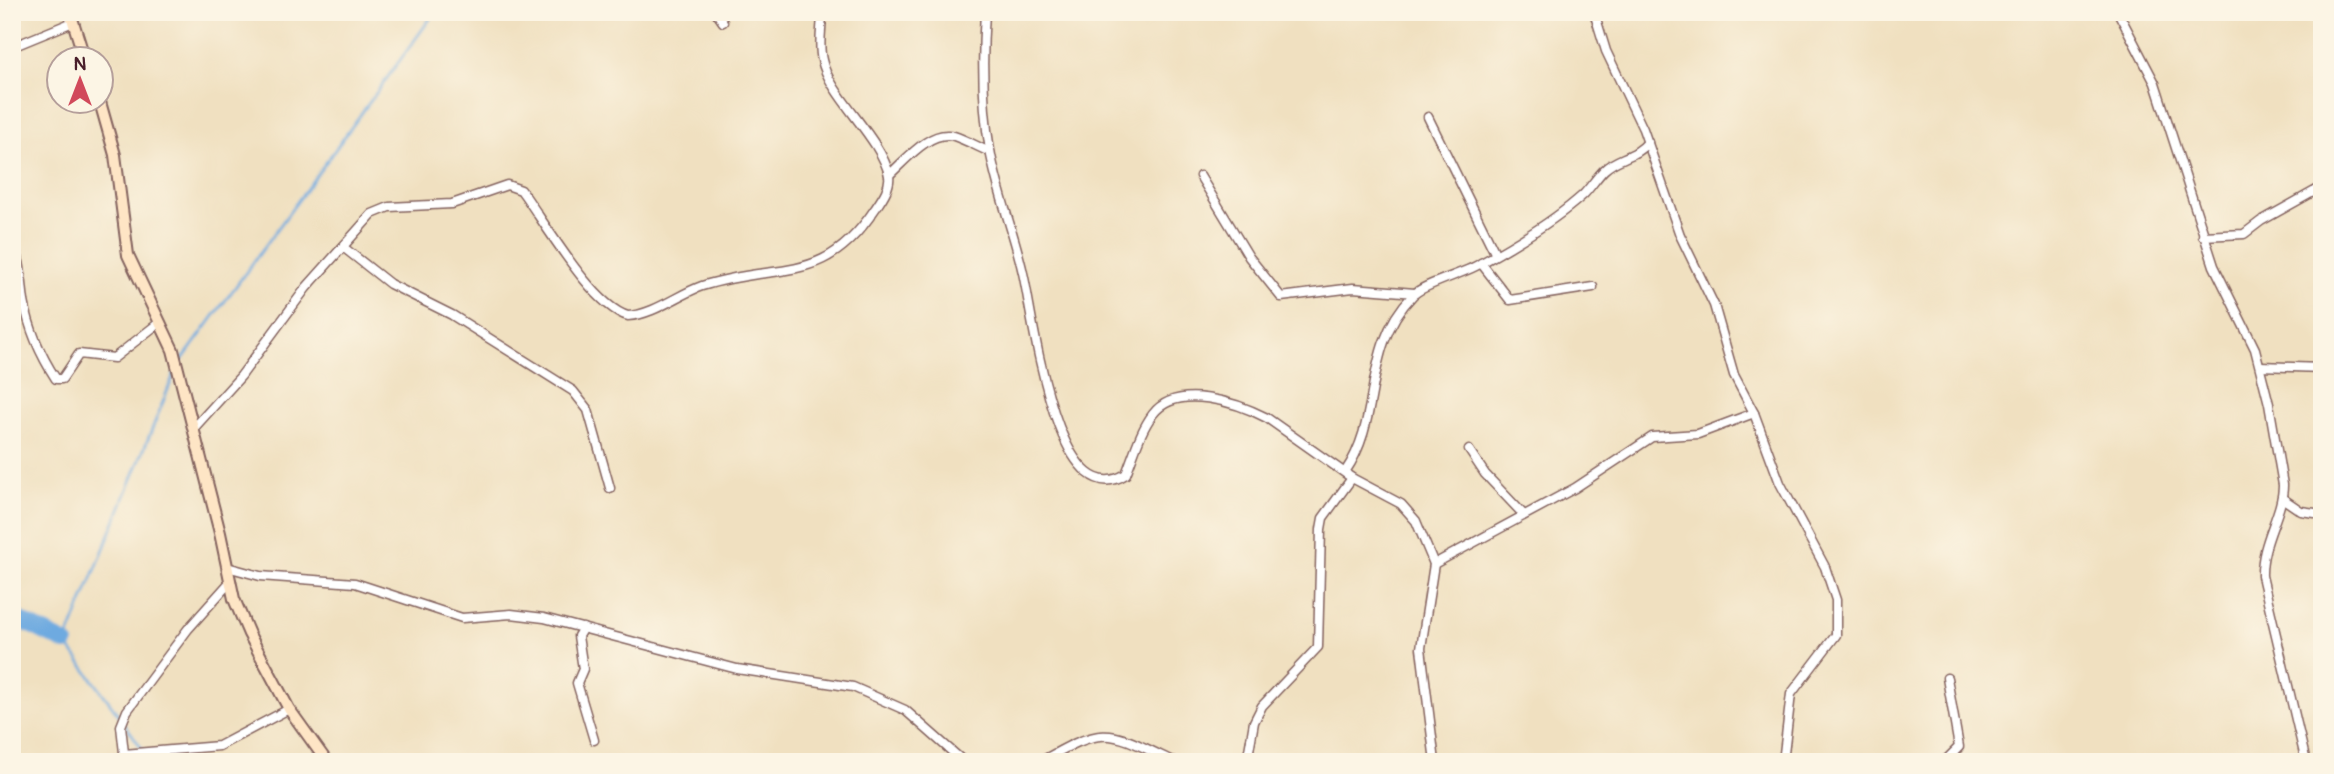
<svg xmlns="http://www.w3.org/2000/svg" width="2334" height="774" font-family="Pangolin,sans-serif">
<rect width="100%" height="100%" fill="#fcf5e5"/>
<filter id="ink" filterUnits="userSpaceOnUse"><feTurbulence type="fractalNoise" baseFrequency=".0143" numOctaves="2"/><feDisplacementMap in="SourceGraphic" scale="14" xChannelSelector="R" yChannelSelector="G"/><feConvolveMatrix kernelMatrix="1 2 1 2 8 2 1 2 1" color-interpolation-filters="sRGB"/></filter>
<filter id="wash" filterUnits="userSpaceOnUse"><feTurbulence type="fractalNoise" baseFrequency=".00686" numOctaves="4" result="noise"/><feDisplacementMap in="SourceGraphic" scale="28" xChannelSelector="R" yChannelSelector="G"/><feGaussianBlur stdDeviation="1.57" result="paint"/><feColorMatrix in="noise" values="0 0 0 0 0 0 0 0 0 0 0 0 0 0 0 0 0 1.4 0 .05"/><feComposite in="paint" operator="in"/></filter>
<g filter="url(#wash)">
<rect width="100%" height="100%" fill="#f0e0c0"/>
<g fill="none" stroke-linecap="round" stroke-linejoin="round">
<!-- stream -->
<g stroke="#6eaae0" stroke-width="2.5">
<polyline points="180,363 435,12"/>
<polyline points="121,718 66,643 175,372"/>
<polyline points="125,724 143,750"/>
<polyline points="147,755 151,762"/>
</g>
<!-- river -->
<polyline stroke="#6eaae0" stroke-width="16" points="12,611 16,618 66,643"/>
</g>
</g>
<g filter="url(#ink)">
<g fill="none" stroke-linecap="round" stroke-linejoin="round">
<!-- street casing -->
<g stroke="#84635f" stroke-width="11">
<g id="street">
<polyline points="716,12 723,22"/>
<path d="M 985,12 C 982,57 982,105 990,150 C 997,191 1014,232 1023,273 C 1032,309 1055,519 1126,474 C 1134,454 1140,431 1153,414 C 1177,382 1238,403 1267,418 L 1352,478 L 1401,504 L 1416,521 L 1434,564 L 1421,648 L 1435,762"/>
<polyline points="1594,12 1606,51 1643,129 1680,235 1714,305 1734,375 1754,413 1780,483 1825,567 1836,600 1836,635 1791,694 1783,762"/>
<path d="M 2118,12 L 2155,83 L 2214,266 L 2255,349 L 2269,404 L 2283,485 C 2283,514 2261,541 2262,576 L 2306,762"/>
<polyline points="12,47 73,22"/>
<polyline points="1428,117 1495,253"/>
<path d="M 889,175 C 905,161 930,129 954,136 C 966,140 978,147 990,152"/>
<polyline points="1200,176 1249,257 1281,297 1353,288 1415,293"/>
<polyline points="2203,236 2244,234 2261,221 2322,187"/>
<path d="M 12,242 C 22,261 21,281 24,301 C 29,329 41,356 56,379 L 62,379 L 79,354 L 114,358 L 160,322"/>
<polyline points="343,247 390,284 452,315 573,391 588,410 610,488"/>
<polyline points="1481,263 1510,300 1593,287"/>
<polyline points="2260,366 2322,368"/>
<path d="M 193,429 L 241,376 L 306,288 L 372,214 L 389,207 L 452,204 L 507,185 L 521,190 C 544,221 592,306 628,316 C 653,315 679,294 702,286 C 779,261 823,288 875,209 C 881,200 891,187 889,175 C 881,138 829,95 822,60 C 818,45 822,28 822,12"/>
<polyline points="1469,450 1485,474 1523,514"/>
<path d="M 1345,472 C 1384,416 1360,350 1413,295 C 1424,284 1459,275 1476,266 C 1511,247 1553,222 1583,195 C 1591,187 1596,178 1604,170 C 1617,157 1635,158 1648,142"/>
<polyline points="2282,498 2301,511 2322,514"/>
<polyline points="1434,564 1575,488 1652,437 1698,434 1754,413"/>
<polyline points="227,567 260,576 355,583 462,618 511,614 544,618 737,669 853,687 905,710 964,762"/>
<polyline points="583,628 578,636 583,669 577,683 594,740"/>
<polyline points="124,754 219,746 289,709"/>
<polyline points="1947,759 1959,747 1947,678"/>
<polyline points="125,762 121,726 127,711 188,629 230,582"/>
<path d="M 1040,762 C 1106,724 1108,730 1174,762"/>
<polyline points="1247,762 1254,722 1262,706 1318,647 1321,529 1323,518 1352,478"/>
<polyline points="1940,762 1953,758 1981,762"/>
</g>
</g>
<!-- secondary casing -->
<g stroke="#84635f" stroke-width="14">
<g id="secondary">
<polyline points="70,12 85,60"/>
<polyline points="100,102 115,155 128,255 173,350 220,533 234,599 249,634 289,709 327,762"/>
</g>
</g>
<!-- street -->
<use href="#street" stroke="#fff" stroke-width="8"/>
<!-- secondary -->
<use href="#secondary" stroke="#fee5c5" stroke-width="10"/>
</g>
</g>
<!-- margin -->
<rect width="2334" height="774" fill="none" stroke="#fcf5e5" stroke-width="42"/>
<!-- north arrow -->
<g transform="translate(80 80)"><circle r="33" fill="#fcf5e5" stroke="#b59f9b" stroke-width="2"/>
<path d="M0-5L12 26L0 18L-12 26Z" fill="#d1495b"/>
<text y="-10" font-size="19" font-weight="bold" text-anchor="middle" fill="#4a1f2b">N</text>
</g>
</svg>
